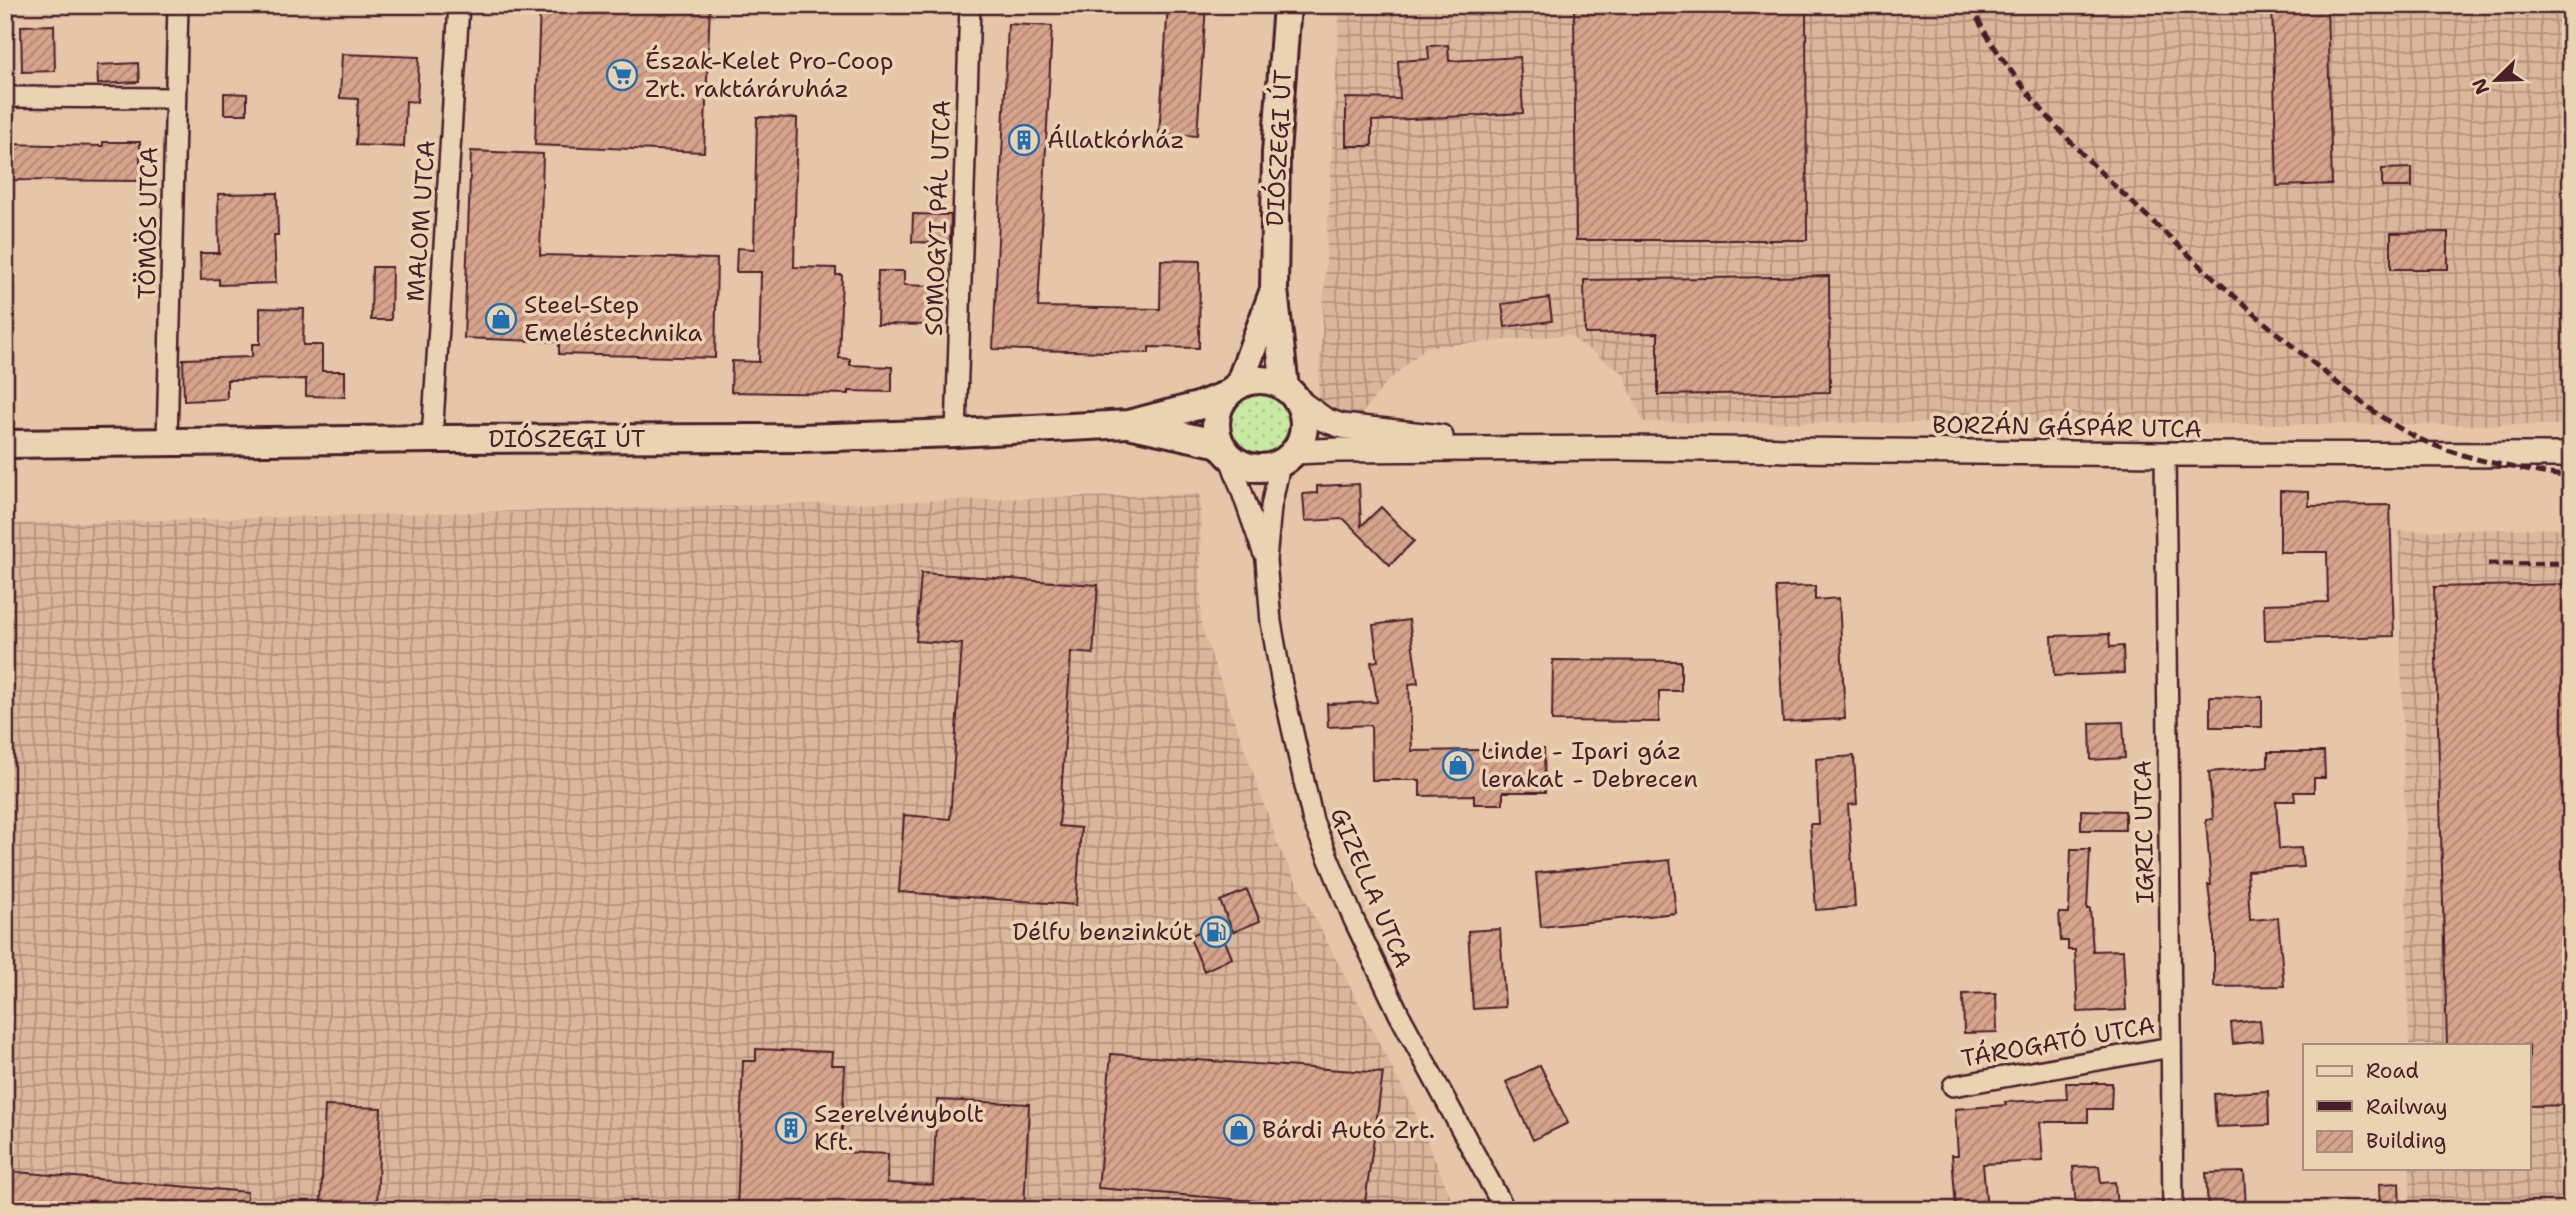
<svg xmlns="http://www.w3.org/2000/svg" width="2576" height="1215" font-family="'Shantell Sans',sans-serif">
<defs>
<pattern id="industrial-grid" width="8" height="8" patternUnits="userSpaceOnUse" patternTransform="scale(1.75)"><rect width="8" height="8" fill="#dab69a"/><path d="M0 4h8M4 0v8" fill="none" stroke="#b3937e"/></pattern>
<pattern id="grass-dots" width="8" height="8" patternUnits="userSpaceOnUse" patternTransform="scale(1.75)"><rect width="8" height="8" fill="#c8e9a1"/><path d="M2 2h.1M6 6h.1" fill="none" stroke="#adc78b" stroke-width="1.8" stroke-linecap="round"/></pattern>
<pattern id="building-hatch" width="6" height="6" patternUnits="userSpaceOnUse" patternTransform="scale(1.75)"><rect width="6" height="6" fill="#d6a38b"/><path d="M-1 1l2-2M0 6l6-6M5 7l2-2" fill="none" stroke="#b08472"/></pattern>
</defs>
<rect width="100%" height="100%" fill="#e5c6a8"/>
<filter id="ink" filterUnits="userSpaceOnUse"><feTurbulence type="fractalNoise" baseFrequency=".0143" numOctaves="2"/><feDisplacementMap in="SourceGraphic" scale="14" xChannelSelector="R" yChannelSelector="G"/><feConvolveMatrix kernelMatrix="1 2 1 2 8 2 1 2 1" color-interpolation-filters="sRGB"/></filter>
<g filter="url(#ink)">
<!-- industrial -->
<g fill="url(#industrial-grid)">
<polygon points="1340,5 2571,5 2571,425 1643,422 1623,373 1568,335 1426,347 1386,383 1359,417 1318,402"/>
<polygon points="1200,494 1201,626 1280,850 1415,1113 1456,1210 5,1210 5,524"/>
<polygon points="2571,528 2571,1210 2410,1210 2410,1168 2529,1168 2529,1045 2409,1045 2399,531"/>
</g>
<!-- grass -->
<circle fill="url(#grass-dots)" stroke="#898466" stroke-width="2" cx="1260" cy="424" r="29"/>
<!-- building -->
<g fill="url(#building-hatch)" stroke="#4a1f2b" stroke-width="2">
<polygon points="540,5 710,5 704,152 535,145"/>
<polygon points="1168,5 1206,5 1197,136 1159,133"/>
<polygon points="1574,5 1806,5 1807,240 1576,240"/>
<polygon points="2272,5 2327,5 2332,184 2277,186"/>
<polygon points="1008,24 1052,26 1038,307 1160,309 1161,260 1200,261 1199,348 1149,347 1149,353 993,349"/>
<polygon points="54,25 55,71 22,72 21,26"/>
<polygon points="1448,45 1449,61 1520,57 1523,113 1372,121 1372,146 1346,146 1346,98 1400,99 1398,61 1429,59 1428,46"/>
<polygon points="342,54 419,57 417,102 406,101 404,147 356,145 358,99 340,98"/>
<polygon points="138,63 139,82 98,84 97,65"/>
<polygon points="224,93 247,94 247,114 224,114"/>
<polygon points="757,117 797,118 794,267 836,268 836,275 842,275 839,358 850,359 850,365 892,367 892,392 849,391 849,394 731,392 732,361 759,362 761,272 736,272 737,248 754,249"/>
<polygon points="103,142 140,142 140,181 5,180 5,144 103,146"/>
<polygon points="471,151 543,154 540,255 717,259 715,358 559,354 559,342 464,338"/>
<polygon points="2412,168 2412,187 2382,187 2382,169"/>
<polygon points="277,193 278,235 274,235 276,283 219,285 219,279 201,280 200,253 219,253 218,194"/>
<polygon points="913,214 951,215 950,243 912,242"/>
<polygon points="2448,232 2448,269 2391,269 2391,233"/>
<polygon points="372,267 392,267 391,320 371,320"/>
<polygon points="878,271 904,271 904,285 930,286 929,325 877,324"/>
<polygon points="1829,276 1830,392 1658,395 1658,333 1585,334 1584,280"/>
<polygon points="1549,298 1552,321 1505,327 1502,304"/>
<polygon points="260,308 304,309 303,345 322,345 322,371 345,371 345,397 306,396 306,379 227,380 227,399 184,401 183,359 252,357 252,344 260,344"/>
<polygon points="1359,484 1361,526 1381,507 1414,541 1390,565 1344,519 1305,521 1303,494 1317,493 1317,486"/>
<polygon points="2280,491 2309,492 2309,506 2390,505 2394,636 2265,640 2264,604 2328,602 2327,552 2280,552"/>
<polygon points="921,573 1098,585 1093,654 1071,652 1059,826 1081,828 1076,905 899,892 904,815 950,819 962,644 916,641"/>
<polygon points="2571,584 2571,1105 2529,1106 2529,1045 2447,1045 2434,587"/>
<polygon points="1815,586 1815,600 1839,598 1845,719 1783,722 1776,587"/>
<polygon points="1409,620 1418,683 1409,684 1412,751 1544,749 1545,792 1503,792 1503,804 1474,804 1474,795 1420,796 1420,780 1372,780 1371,725 1328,727 1327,704 1377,702 1371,662 1378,661 1373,625"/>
<polygon points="2109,634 2110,647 2123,646 2124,673 2054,676 2052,636"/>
<polygon points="1553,660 1681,661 1681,691 1659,691 1659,722 1552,721"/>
<polygon points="2210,696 2262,697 2262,727 2210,727"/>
<polygon points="2123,722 2125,758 2091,760 2090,723"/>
<polygon points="2268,752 2324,752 2325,778 2314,778 2314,792 2294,792 2295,801 2276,801 2279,849 2301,848 2303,867 2247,871 2250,920 2278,918 2284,986 2214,987 2214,933 2208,885 2211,885 2206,820 2213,819 2209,772 2268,767"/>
<polygon points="1854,756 1857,804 1848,805 1855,907 1816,910 1810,824 1819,824 1816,759"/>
<polygon points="2081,810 2125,811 2125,830 2081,830"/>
<polygon points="2071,849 2090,849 2087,909 2090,909 2093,951 2123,950 2126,1010 2078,1012 2075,950 2068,950 2068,941 2061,941 2059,913 2069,913"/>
<polygon points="1670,860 1676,913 1541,927 1536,873"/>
<polygon points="1247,890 1260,921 1233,932 1220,901"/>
<polygon points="1218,924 1232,958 1204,971 1189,936"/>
<polygon points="1500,929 1505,1007 1473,1009 1468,931"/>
<polygon points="1996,993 1997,1032 1964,1033 1963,994"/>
<polygon points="2260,1020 2262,1041 2233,1044 2231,1023"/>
<polygon points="756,1049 832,1052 831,1065 845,1065 841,1152 888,1154 887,1183 933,1185 937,1100 1029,1104 1024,1210 737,1210 743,1061 756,1061"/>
<polygon points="1111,1054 1383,1073 1364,1210 1098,1188"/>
<polygon points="1540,1065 1568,1123 1533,1140 1506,1082"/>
<polygon points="2066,1083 2112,1083 2111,1109 2088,1109 2088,1122 2040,1122 2043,1161 1983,1164 1987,1210 1956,1210 1952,1155 1958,1155 1955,1109 2006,1105 2005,1102 2067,1099"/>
<polygon points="2268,1091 2269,1125 2216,1127 2214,1094"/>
<polygon points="325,1106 381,1108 377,1205 321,1203"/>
<polygon points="2099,1166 2101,1183 2115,1182 2117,1210 2076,1210 2073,1167"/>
<polygon points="5,1171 247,1192 246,1210 5,1210"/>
<polygon points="2244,1172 2246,1209 2208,1210 2206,1173"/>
<polygon points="2399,1183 2400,1207 2380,1208 2379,1184"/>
</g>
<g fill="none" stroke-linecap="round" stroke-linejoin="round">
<!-- minor casing -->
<g stroke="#4a1f2b" stroke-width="24">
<g id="minor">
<polyline points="5,97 175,98"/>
<polyline points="956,433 970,5"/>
<polyline points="432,439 459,5"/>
<polyline points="167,441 178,5"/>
<polyline points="2165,454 2173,1210"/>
<polyline points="1230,458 1263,552"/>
<polyline points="1280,464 1271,507 1266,560 1271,622 1282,684 1313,821 1354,920 1399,1014 1505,1210"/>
<polyline points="1953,1086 2171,1047"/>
</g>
</g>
<!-- tertiary casing -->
<g stroke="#4a1f2b" stroke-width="28">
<g id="tertiary">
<polyline points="1298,401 1325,420 1342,426 1441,437"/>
<polyline points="1295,452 1339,450 1617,448 2165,454 2571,455"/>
</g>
</g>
<!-- secondary casing -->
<g stroke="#4a1f2b" stroke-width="32">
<g id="secondary">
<circle cx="1260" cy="424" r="44"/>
<polyline points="1239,385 1272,295"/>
<polyline points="1285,388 1274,290 1276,153 1287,5"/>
<polyline points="1133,425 1220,444"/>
<polyline points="5,444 432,439 801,438 956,433 1128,424 1198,406 1226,395"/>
</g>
</g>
<!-- minor -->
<use href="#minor" stroke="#ead3b3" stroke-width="19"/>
<!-- tertiary -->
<use href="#tertiary" stroke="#ead3b3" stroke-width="23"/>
<!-- secondary -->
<use href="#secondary" stroke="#ead3b3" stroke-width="26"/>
<!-- rail -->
<g stroke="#4a1f2b" stroke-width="5" stroke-dasharray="10 5" stroke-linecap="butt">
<path d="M 1970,5 C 2016,94 2089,163 2162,230 C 2207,272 2253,314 2301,353 C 2342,386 2382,424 2431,444 C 2474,461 2525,471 2571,477"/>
<polyline points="2488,564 2571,563"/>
</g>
</g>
</g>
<!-- icons -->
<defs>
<g id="supermarket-ring" transform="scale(1.575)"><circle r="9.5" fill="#ead3b3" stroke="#1f6fb2" stroke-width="1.5"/><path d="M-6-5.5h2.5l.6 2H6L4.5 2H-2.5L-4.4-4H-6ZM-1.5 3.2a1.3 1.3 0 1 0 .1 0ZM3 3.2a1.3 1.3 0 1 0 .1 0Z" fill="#1f6fb2"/></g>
<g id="building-ring" transform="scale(1.575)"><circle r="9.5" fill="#ead3b3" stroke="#1f6fb2" stroke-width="1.5"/><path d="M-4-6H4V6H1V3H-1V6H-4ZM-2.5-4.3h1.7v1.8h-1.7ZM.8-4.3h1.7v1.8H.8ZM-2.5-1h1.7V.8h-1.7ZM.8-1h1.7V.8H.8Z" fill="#1f6fb2"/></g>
<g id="shop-ring" transform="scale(1.575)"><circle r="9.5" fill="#ead3b3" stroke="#1f6fb2" stroke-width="1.5"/><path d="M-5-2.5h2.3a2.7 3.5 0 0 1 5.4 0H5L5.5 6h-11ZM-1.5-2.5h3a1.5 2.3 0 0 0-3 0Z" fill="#1f6fb2"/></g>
<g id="fuel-ring" transform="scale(1.575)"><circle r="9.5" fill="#ead3b3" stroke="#1f6fb2" stroke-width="1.5"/><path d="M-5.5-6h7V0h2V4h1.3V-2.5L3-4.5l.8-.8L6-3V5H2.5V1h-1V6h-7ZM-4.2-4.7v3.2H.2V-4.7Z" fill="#1f6fb2"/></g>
</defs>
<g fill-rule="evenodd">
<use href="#supermarket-ring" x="622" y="75"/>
<use href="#building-ring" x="1024" y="140"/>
<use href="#shop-ring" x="501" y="319"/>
<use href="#shop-ring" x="1458" y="765"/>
<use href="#fuel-ring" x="1216" y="932"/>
<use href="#building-ring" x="791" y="1128"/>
<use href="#shop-ring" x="1239" y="1130"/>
</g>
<g text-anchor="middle" stroke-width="7" stroke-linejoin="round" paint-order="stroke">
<!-- poi labels -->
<g font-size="24" fill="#4a1f2b" stroke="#ead3b3" text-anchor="start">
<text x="645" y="69">Észak-Kelet Pro-Coop<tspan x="645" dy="28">Zrt. raktáráruház</tspan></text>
<text x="1047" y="148">Állatkórház</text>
<text x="524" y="313">Steel-Step<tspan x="524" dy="28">Emeléstechnika</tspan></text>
<text x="1481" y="759">Linde - Ipari gáz<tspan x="1481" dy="28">lerakat - Debrecen</tspan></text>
<text x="1193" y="940" text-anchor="end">Délfu benzinkút</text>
<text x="814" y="1122">Szerelvénybolt<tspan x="814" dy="28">Kft.</tspan></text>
<text x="1262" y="1138">Bárdi Autó Zrt.</text>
</g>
<!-- street labels -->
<g font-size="24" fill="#4a1f2b" stroke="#ead3b3">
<text transform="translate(1279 148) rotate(-87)" y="8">DIÓSZEGI ÚT</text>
<text transform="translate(938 218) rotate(-88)" y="8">SOMOGYI PÁL UTCA</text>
<text transform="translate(421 221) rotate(-86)" y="8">MALOM UTCA</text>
<text transform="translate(148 223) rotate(-89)" y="8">TÖMÖS UTCA</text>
<text transform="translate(2067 427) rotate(1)" y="8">BORZÁN GÁSPÁR UTCA</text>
<text x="567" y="447">DIÓSZEGI ÚT</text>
<text transform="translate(2144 832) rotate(-91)" y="8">IGRIC UTCA</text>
<text transform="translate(1371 888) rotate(67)" y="8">GIZELLA UTCA</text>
<text transform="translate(2058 1042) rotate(-10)" y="8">TÁROGATÓ UTCA</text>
</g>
</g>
<!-- margin -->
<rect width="2576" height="1215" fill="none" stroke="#ead3b3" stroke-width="28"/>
<rect x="14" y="14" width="2548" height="1187" fill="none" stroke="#4a1f2b" stroke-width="2.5" filter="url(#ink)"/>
<!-- legend -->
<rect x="2303" y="1044" width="228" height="126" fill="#ead3b3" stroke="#aa8b7d" stroke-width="2"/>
<rect x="2317" y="1066" width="35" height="10" fill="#ead3b3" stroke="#aa8b7d" stroke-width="2"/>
<text x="2366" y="1078" font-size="21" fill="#4a1f2b">Road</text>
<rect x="2317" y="1101" width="35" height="10" fill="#4a1f2b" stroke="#aa8b7d" stroke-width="2"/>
<text x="2366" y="1114" font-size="21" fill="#4a1f2b">Railway</text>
<rect x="2317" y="1131" width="35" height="21" fill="url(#building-hatch)" stroke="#aa8b7d" stroke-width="2"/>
<text x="2366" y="1148" font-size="21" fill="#4a1f2b">Building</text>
<!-- north arrow -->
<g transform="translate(2496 80) rotate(247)" stroke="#ead3b3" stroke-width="5" paint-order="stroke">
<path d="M0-5L12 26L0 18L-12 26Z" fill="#4a1f2b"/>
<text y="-10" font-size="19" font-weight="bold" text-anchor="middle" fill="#4a1f2b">N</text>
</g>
</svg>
